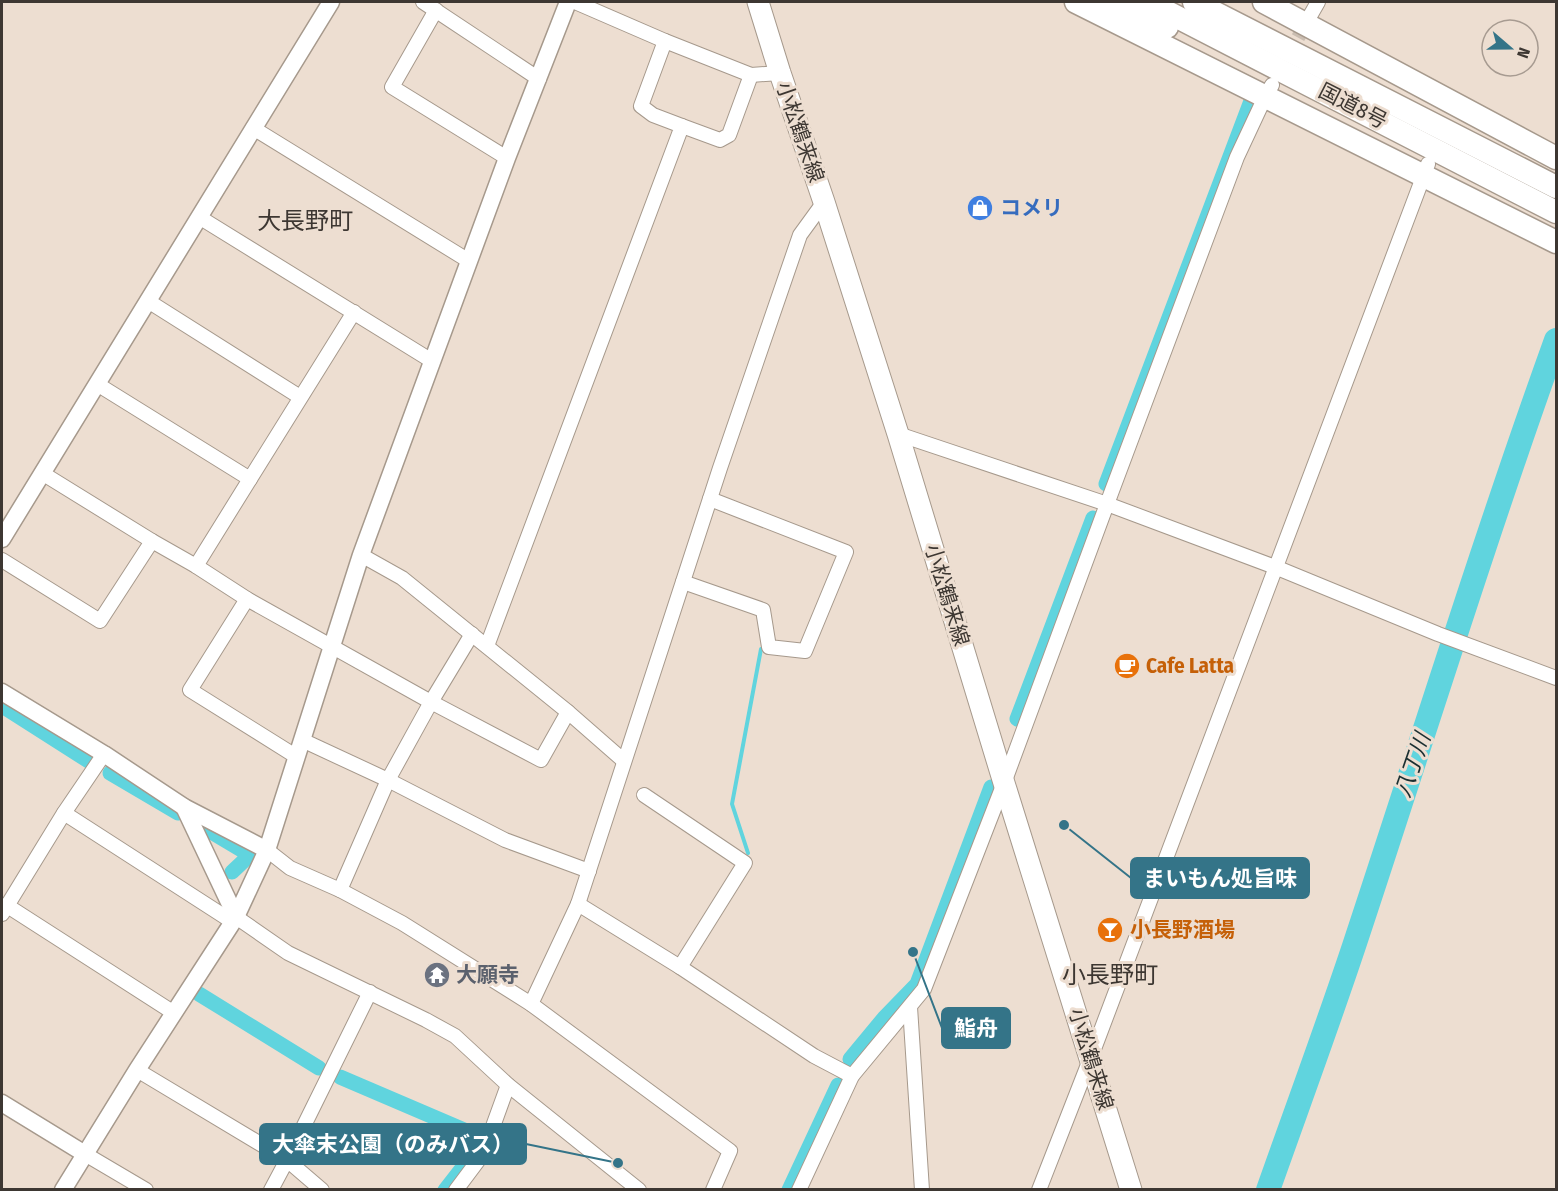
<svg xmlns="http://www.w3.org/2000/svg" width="1558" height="1191" font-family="'Fira Sans Condensed','Noto Sans JP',sans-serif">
<rect width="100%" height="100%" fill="#edded1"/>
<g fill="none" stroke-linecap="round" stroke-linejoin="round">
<!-- stream -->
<polyline stroke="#60d4de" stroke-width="4" points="748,853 732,804 761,649"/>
<!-- canal -->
<g stroke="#60d4de" stroke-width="15">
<polyline points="1106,484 1251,101"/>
<polyline points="2,706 90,762"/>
<polyline points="1017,719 1093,518"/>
<polyline points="110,773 178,813"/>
<polyline points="208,830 250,855 232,872"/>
<polyline points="199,994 319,1068"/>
<polyline points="850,1059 884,1018 917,984 991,787"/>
<polyline points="340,1077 478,1136 477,1149 445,1190"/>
<polyline points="789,1190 838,1085"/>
</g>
<!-- river -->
<path stroke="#60d4de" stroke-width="24" d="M 1268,1190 C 1297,1108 1327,1027 1354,946 C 1421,744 1484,540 1556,340"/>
<!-- minor-tunnel -->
<polyline stroke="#cabdb1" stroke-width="14" stroke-dasharray="14 7" stroke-linecap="butt" points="1288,56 1306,23"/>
<!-- minor casing -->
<g stroke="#a6998c" stroke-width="16">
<g id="minor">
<polyline points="423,2 539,79"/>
<polyline points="575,2 665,41 751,75 780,73"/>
<polyline points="436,10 392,87 507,158"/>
<polyline points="1306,23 1318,2"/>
<polyline points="682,126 720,140 729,135 751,75"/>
<polyline points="253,128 469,261"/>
<polyline points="199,217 432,361"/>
<polyline points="148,301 300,397"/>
<polyline points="97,384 250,479 354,312"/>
<polyline points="898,434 1107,504 1275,567 1438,634 1556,678"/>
<polyline points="42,473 152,541 196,566 247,599 431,702 541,760 568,712"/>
<polyline points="361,555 402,578 568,712 624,761"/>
<polyline points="2,560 100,621 152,541"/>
<polyline points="196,566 250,479"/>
<polyline points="683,582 763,610 769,647 805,651 846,552 710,499"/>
<polyline points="247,599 190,690 297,757"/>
<polyline points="487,646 682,126 653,115 641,106 665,41"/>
<polyline points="302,740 388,780 505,840 589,871"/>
<polyline points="644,795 745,863 680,967"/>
<polyline points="64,813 233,922"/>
<polyline points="267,850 290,868 340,890 402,923 531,1004 730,1151 713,1190"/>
<polyline points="340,890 388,780 431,702 472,634"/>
<polyline points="578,904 680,967 814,1056 852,1076"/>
<polyline points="6,905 174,1013"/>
<polyline points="2,914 64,813 104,754"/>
<polyline points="236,917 288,953 426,1020 455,1036 508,1085 639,1190"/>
<polyline points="531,1004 578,904 720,468 800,235 824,202"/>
<polyline points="910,1007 922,1190"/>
<polyline points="137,1070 287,1160 322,1190"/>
<polyline points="85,1154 146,1190"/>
<polyline points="271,1190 287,1160 370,992"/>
<polyline points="456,1190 483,1154 508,1085"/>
<polyline points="799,1190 852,1076 924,989 1004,783 1107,504 1237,157 1265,97 1272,85"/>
<polyline points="1039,1190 1091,1057 1428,164"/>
</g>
</g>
<!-- tertiary casing -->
<g stroke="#a6998c" stroke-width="19">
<g id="tertiary">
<polyline points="2,539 331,2"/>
<polyline points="2,692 104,754 184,807 267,850"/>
<polyline points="184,807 236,917"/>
<polyline points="2,1103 85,1154"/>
<polyline points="63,1190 137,1070 236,917 267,850 361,555 507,158 568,2"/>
</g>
</g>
<!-- primary casing -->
<g stroke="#a6998c" stroke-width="23">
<polyline id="primary" points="758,2 780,73 824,202 898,434 1004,783 1131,1190"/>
</g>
<!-- trunk casing -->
<g stroke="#a6998c" stroke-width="25">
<g id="trunk">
<polyline points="1076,2 1556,242"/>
<polyline points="1112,2 1167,27"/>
<polyline points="1148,2 1556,212"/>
<polyline points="1194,2 1556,187"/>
<polyline points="1264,2 1556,158"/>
</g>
</g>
<!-- minor -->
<use href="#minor" stroke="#fff" stroke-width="14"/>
<!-- tertiary -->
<use href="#tertiary" stroke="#fff" stroke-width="16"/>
<!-- primary -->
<use href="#primary" stroke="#fff" stroke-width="21"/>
<!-- trunk -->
<use href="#trunk" stroke="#fff" stroke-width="22"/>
</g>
<!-- icons -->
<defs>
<g id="shop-disc" transform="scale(1.35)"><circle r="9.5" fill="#3f7fe0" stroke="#edded1"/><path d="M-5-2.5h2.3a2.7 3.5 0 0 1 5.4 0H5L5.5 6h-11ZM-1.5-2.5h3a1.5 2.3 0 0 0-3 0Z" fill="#fff"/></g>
<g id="cafe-disc" transform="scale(1.35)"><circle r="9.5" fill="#e8710a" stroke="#edded1"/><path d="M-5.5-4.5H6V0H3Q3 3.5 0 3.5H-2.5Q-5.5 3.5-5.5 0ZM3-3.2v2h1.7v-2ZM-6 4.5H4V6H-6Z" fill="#fff"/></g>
<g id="bar-disc" transform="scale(1.35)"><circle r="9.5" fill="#e8710a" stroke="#edded1"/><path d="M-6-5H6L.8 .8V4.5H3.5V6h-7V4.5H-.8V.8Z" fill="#fff"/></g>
<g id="temple-disc" transform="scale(1.35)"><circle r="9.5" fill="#6b7280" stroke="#edded1"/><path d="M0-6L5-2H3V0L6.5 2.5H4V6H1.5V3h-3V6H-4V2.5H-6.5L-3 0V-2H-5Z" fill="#fff"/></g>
</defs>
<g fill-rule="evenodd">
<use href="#shop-disc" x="980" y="208"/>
<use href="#cafe-disc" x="1127" y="666"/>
<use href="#bar-disc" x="1110" y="930"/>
<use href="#temple-disc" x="437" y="975"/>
</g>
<g text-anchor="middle" stroke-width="6" stroke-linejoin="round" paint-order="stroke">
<!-- street labels -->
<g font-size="21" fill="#3d3732" stroke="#edded1">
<text transform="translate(1353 106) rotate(27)" y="7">国道8号</text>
<text transform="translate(800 132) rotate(71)" y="7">小松鶴来線</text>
<text transform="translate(947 595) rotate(73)" y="7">小松鶴来線</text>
<text transform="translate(1091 1059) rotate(73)" y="7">小松鶴来線</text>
</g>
<!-- shop labels -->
<g font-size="21" font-weight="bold" fill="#366cbe" stroke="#edded1" text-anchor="start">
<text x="1000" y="215">コメリ</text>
</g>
<!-- food labels -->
<g font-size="21" font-weight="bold" fill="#c56008" stroke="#edded1" text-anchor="start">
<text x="1146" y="673">Cafe Latta</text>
<text x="1130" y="937">小長野酒場</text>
</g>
<!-- worship labels -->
<g font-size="21" font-weight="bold" fill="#5b616d" stroke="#edded1" text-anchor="start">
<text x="456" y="982">大願寺</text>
</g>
<!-- water labels -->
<g font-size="22" font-style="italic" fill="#1a2f31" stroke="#edded1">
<text transform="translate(1412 765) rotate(-71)" y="8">八丁川</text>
</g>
<!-- quarter labels -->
<g font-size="24" fill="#3d3732" stroke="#edded1">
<text x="305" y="229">大長野町</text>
<text x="1110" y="983">小長野町</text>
</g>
</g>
<!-- callouts -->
<path fill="none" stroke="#347488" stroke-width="2" d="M1064 825L1131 878M913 952L942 1028M618 1163L526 1144"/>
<g fill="#347488" stroke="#edded1" stroke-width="2">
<circle cx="1064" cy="825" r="6"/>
<circle cx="913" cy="952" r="6"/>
<circle cx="618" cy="1163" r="6"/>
</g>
<g fill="#347488" stroke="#347488" stroke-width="2">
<rect x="1131" y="858" width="178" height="40" rx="6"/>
<rect x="942" y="1008" width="68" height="40" rx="6"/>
<rect x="260" y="1124" width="266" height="40" rx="6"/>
</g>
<g font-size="22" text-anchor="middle" font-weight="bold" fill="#fff">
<text x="1220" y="886">まいもん処旨味</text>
<text x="976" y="1036">鮨舟</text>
<text x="393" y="1152">大傘末公園（のみバス）</text>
</g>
<!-- border -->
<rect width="1558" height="1191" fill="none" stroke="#3d3732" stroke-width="6"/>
<!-- north arrow -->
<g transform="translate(1510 48) rotate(110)"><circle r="28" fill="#edded1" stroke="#a79b91" stroke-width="1.5"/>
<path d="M0-4.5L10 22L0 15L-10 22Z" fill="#347488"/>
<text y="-9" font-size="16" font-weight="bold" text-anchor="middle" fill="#3d3732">N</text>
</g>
</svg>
